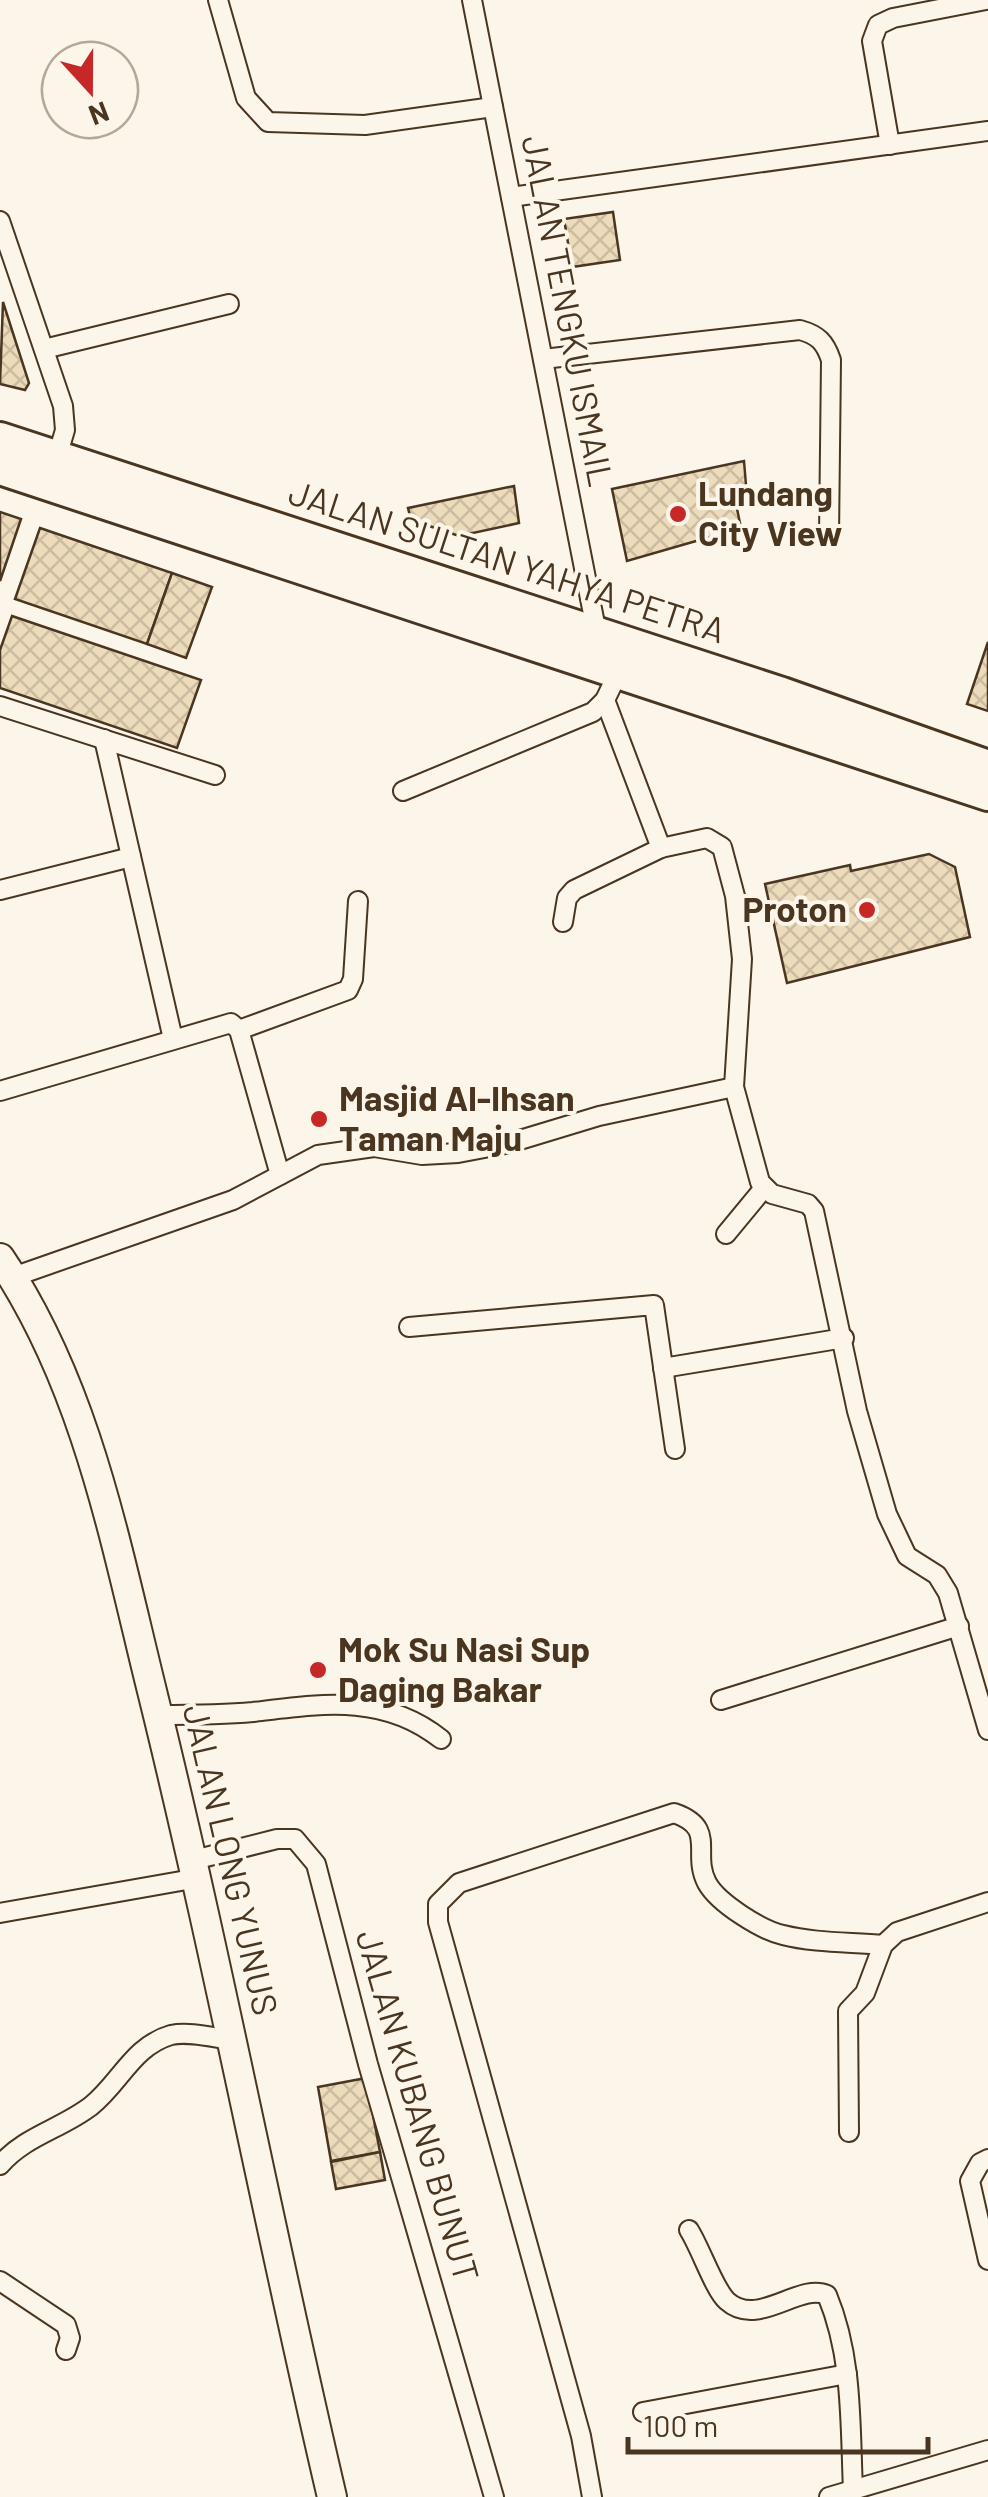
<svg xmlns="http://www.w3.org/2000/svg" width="988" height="2497" font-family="Barlow,sans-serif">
<defs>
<pattern id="building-cross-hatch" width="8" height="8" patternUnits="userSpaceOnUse" patternTransform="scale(2.5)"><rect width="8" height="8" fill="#ecdcbc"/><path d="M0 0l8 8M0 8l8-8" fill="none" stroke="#ccbda1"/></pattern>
</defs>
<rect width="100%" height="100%" fill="#fbf6e9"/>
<!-- building -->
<g fill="url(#building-cross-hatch)" stroke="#4a3520" stroke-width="2.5">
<polygon points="613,212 620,260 572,267 564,219"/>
<polygon points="3,302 29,383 25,390 0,384"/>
<polygon points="744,461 747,497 735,499 741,528 627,561 612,489"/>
<polygon points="514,486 519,523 459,536 411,520 408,508"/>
<polygon points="0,512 21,519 0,581"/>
<polygon points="40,528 172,573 147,644 15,599"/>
<polygon points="172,573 212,587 186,658 147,644"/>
<polygon points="12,616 201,680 177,748 0,688 0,650"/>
<polygon points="988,642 988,711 967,704"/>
<polygon points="929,854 955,867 970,937 787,983 765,884 850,865 851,871"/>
<polygon points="366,2078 380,2152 331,2161 318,2087"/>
<polygon points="380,2152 385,2180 336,2189 331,2162"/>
</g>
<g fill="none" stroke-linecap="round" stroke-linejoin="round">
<!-- street casing -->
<g stroke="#4a3520" stroke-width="22">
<g id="street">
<polyline points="218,0 246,98 268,122 365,125 493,107"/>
<polyline points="472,0 597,634"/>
<polyline points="890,145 872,41 878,25 893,18 986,0"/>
<polyline points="511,197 988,131"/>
<polyline points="0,221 63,406 65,430 57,457"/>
<polyline points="44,349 229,304"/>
<path d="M 543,359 L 800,330 C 818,335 825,342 831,360 L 829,537"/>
<polyline points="605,700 661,848"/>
<polyline points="0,706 215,775"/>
<polyline points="104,739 173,1039"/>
<polyline points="403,791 593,712 605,700 619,671"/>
<polyline points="0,890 131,857"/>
<polyline points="563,922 567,898 574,890 661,848 707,838 722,847 735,896 742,959 734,1087 760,1182 772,1194 808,1204 814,1211 857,1411 887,1514 907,1556 937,1575 948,1593 988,1730"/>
<polyline points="239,1030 348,990 353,979 358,901"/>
<polyline points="0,1091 231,1023 239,1030 280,1175"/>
<polyline points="726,1234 764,1188"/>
<polyline points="13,1277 233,1200 318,1155 374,1147 422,1155 458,1153 510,1143 599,1116 734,1087"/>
<polyline points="409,1327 654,1305 675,1449"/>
<polyline points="663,1368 844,1338"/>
<polyline points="721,1700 959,1626"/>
<path d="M 158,1715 C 190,1715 221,1715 253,1712 C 320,1704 383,1693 441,1739"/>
<polyline points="194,1860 277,1839 295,1839 316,1864 368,2064 494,2497"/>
<polyline points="0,1913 198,1878"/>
<polyline points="849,2132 848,2011 865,1993 883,1945 897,1932 988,1902"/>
<polyline points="988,2159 980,2163 970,2181 988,2260"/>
<path d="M 0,2165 C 25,2136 61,2129 91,2106 C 120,2083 133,2046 171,2035 C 190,2031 215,2038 233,2040"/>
<path d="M 689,2230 C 701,2249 714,2289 727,2301 C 758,2329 799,2282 827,2295 C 853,2357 850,2424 853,2490"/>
<polyline points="0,2281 66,2325 70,2338 66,2350"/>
<polyline points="643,2412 847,2374"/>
<path d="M 592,2497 L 581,2436 L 438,1922 L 438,1904 L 459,1883 L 674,1813 C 718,1828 691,1853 707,1883 C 718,1903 761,1930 783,1935 C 814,1943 851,1942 883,1945"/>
<polyline points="829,2497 988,2450"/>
</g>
</g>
<!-- primary casing -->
<g stroke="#4a3520" stroke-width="32">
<path id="primary" d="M 0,1258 C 87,1387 115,1542 152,1691 C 218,1958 269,2229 332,2497"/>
</g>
<!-- highway casing -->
<g stroke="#4a3520" stroke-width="38">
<g id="highway">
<polyline points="0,439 782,694 988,767"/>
<polyline points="0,468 988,794"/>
</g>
</g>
<!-- street -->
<use href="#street" stroke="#fbf6e9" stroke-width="18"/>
<!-- primary -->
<use href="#primary" stroke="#fbf6e9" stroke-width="28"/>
<!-- highway -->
<use href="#highway" stroke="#fbf6e9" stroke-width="32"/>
</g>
<!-- markers -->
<g fill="#c62828" stroke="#fbf6e9" stroke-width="4">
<circle cx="678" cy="514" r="10"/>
<circle cx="867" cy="910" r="10"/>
<circle cx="319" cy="1119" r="10"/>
<circle cx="318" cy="1670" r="10"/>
</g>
<g text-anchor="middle" stroke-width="8" stroke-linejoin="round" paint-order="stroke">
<!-- street labels -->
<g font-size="35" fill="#4a3520" stroke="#fbf6e9">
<text transform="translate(567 311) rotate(79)" y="12">JALAN TENGKU ISMAIL</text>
<text transform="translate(507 562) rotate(18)" y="12">JALAN SULTAN YAHYA PETRA</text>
<text transform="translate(230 1860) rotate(77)" y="12">JALAN LONG YUNUS</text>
<text transform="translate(417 2106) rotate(74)" y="12">JALAN KUBANG BUNUT</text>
</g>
<!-- poi labels -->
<g font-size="35" font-weight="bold" fill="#4a3520" stroke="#fbf6e9" text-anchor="start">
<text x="698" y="506">Lundang<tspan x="698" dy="40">City View</tspan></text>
<text x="847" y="922" text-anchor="end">Proton</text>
<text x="339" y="1111">Masjid Al-Ihsan<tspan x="339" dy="40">Taman Maju</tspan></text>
<text x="338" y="1662">Mok Su Nasi Sup<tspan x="338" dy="40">Daging Bakar</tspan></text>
</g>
</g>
<!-- north arrow -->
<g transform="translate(90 90) rotate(159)"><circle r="48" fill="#fbf6e9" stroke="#b4a999" stroke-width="2.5"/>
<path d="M0-8L18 38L0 25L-18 38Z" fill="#c62828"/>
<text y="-15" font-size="28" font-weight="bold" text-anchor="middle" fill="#4a3520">N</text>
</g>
<!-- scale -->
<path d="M628 2437v15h300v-15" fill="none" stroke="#4a3520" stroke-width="5"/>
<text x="643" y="2437" font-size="30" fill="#4a3520" stroke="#fbf6e9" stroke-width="8" paint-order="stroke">100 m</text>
</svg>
